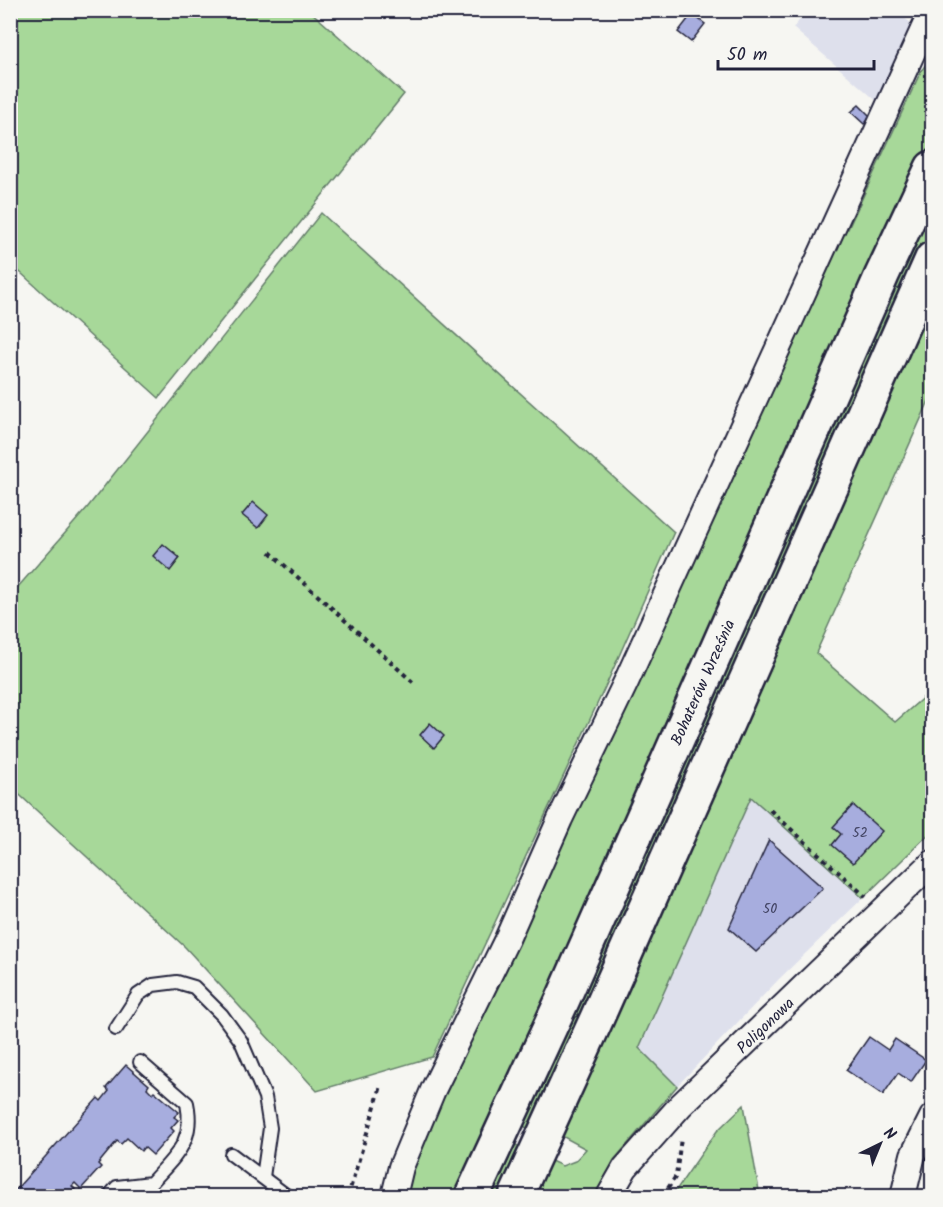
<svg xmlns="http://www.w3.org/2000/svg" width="943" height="1207" font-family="Kalam,sans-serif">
<rect width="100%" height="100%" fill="#f6f6f2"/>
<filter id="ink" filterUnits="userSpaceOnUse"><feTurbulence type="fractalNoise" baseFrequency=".0167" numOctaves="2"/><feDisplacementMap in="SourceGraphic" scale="12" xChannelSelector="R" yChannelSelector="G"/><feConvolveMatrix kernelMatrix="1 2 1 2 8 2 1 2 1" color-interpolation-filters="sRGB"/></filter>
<g filter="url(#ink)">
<!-- built -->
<g fill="#dee0ec">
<polygon points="808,10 895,11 915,26 879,103 793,28"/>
<polygon points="751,797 863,898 779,979 677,1086 639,1048"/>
</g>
<!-- green -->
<g fill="#a7d899" stroke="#647d6a" stroke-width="1.5">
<polygon points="11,10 310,11 404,94 159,398 11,264"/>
<polygon points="932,57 932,145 487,1132 562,1166 575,1161 586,1149 560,1135 932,288 932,394 816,653 895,722 932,690 932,831 863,898 751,797 639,1048 677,1086 614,1160 596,1196 403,1196 410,1167 843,226 848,229 921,71"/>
<polygon points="932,197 932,231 532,1131 520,1124"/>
<polygon points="321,213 674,532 607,683 432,1057 317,1091 185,947 11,787 10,596 87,508"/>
<polygon points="744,1105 760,1196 672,1196 717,1131"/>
</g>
<!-- building -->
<g fill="#a7adde" stroke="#22223b" stroke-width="1.5">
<polygon points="692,14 705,24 691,42 678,32"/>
<polygon points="859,105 871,117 864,124 851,112"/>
<polygon points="253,502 268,515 258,528 242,515"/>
<polygon points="163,544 180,558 170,571 153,556"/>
<polygon points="430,723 444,736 434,748 420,735"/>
<polygon points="853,805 882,831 853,863 832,845 841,834 833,827"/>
<polygon points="769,840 823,888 756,952 729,928"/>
<polygon points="869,1037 888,1050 895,1039 926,1060 911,1082 898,1073 883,1095 846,1070"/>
<polygon points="126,1065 149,1085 147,1088 152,1093 154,1091 179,1112 174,1117 178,1120 171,1128 174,1131 153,1155 144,1147 141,1151 127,1138 121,1144 117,1141 98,1164 101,1167 81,1189 75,1183 72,1186 75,1189 69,1196 10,1196 98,1098 101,1101 109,1091 106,1088"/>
<polygon points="815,1189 871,1194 871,1196 814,1196"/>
</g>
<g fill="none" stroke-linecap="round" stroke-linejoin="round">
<!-- lane casing -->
<g stroke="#22223b" stroke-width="16">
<g id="lane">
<polyline points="116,1029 138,995 153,985 177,982 194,987 222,1015 241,1041 265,1097 270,1128 263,1177"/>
<polyline points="231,1154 287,1196"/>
<path d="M 109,1196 L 117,1187 L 151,1183 C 175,1156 195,1142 187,1103 L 140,1062"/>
</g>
</g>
<!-- street casing -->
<g stroke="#22223b" stroke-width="28">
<g id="street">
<polyline points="394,1196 401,1167 433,1090 507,939 560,819 626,682 932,10"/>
<polyline points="609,1196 625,1168 681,1105 932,863"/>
<polyline points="903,1196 913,1155 932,1117"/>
</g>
</g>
<!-- secondary casing -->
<g stroke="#22223b" stroke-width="38">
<g id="secondary">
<polyline points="472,1196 563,999 882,275 932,168"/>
<polyline points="516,1196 597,1018 932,259"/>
</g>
</g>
<!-- path -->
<g stroke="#22223b" stroke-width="4" stroke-dasharray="4.5 4.5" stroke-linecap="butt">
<polyline points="270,552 416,685"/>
<polyline points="770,810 866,897"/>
<polyline points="348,1196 381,1086"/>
<polyline points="663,1196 676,1176 681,1138"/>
</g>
<!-- lane -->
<use href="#lane" stroke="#f6f6f2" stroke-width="12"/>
<!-- street -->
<use href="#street" stroke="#f6f6f2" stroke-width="24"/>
<!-- secondary -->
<use href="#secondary" stroke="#f6f6f2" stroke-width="33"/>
</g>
</g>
<g text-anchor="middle" stroke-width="5" stroke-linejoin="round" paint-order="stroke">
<!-- number labels -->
<g font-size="14" fill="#434564">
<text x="860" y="837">52</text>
<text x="770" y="913">50</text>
</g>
<!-- street labels -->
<g font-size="16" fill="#22223b" stroke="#f6f6f2">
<text transform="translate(702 682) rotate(-66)" y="6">Bohaterów Września</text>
<text transform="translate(765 1025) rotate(-44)" y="6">Poligonowa</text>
</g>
</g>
<!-- margin -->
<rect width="943" height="1207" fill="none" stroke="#f6f6f2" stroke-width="36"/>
<rect x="18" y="18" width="907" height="1171" fill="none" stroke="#22223b" stroke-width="2" filter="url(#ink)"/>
<!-- north arrow -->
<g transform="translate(880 1144) rotate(43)" stroke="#f6f6f2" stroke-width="4.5" paint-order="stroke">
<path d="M0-4.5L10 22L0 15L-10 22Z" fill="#22223b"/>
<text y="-9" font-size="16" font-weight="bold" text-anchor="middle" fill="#22223b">N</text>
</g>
<!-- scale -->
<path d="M718 60v9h156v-9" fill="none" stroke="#22223b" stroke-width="3"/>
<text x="727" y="60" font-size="18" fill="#22223b" stroke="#f6f6f2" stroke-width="4.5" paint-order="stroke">50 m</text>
</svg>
